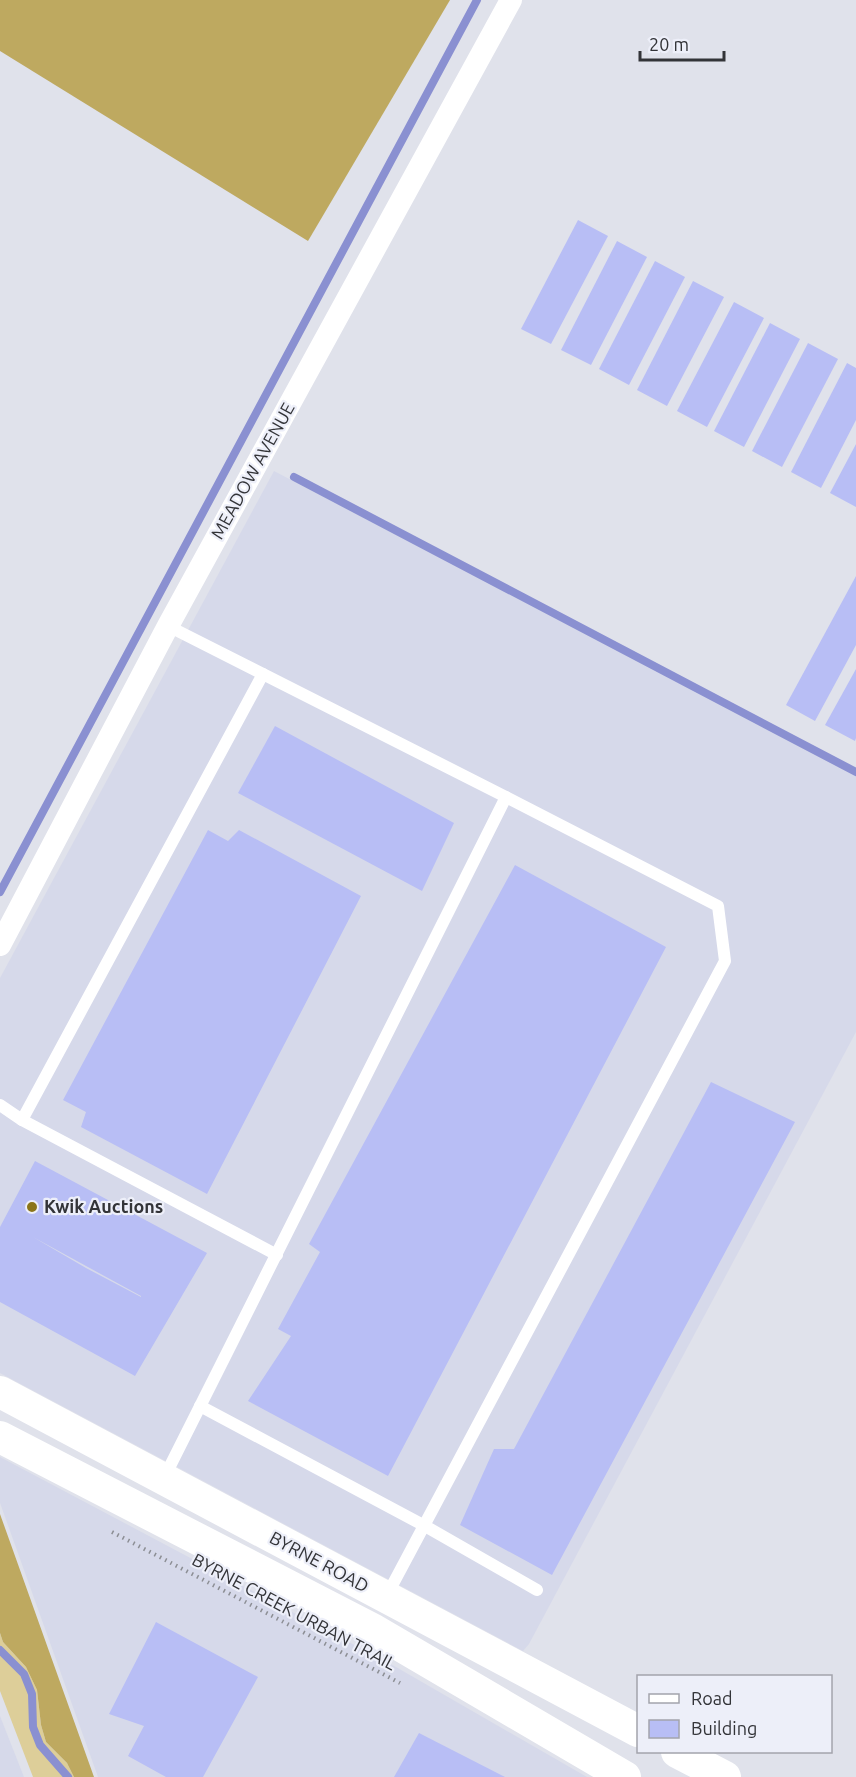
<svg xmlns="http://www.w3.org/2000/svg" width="856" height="1777" font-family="Ubuntu,sans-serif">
<rect width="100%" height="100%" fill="#e0e2eb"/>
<!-- built -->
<g fill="#d6d9ea">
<polygon points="274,471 856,775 856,1032 529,1644 523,1651 0,1373 0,978"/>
<polygon points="0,1457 396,1667 587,1777 98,1777 0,1503"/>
<polygon points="0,1716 24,1777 0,1777"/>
</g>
<!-- green -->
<polygon fill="#ddce99" points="0,1633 3,1642 26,1667 37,1690 41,1725 46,1742 67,1763 74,1777 33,1777 0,1691"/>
<!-- forest -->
<g fill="#bea960">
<polygon points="0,0 450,0 308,241 0,51"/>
<polygon points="0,1514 94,1777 74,1777 67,1763 46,1742 41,1725 37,1690 26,1667 3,1642 0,1633"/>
</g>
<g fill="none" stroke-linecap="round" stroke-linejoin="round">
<!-- stream -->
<g stroke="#8a90d1" stroke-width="8">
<polyline points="294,477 856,772"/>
<polyline points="0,892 477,0"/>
<polyline points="0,1650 24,1674 32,1694 33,1727 40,1745 68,1777"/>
</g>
</g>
<!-- building -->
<g fill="#b8bef5" fill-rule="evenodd">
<polygon points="578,220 608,236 551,344 521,329"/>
<polygon points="617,241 647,257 591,365 561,350"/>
<polygon points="655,261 685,277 629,385 599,369"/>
<polygon points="693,281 724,297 667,406 637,390"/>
<polygon points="734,302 764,318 707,427 677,411"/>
<polygon points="770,323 800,339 744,447 714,431"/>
<polygon points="808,343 838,359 782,467 752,451"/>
<polygon points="847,363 856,368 856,420 821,488 791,472"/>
<polygon points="856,444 856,507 830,493"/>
<polygon points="856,576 856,645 815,721 786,705"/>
<polygon points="856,669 856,738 855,741 825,725"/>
<polygon points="275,726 454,823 422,891 238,793"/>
<polygon points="208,830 228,841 239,830 361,896 207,1194 81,1127 86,1112 63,1100"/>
<polygon points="515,865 666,947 388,1476 248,1401 291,1336 278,1329 320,1252 309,1244"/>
<polygon points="711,1082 795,1122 552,1575 460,1525 494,1449 514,1449"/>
<path d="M 35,1161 L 207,1253 L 135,1376 L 0,1302 L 0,1227 ZM 33,1237 L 141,1296 L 141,1297 L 86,1268 Z"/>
<polygon points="156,1622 258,1677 203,1777 166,1777 128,1756 144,1726 109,1714"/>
<polygon points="419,1733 505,1777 394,1777"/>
</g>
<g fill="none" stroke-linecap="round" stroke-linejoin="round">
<!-- path -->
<polyline stroke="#8c8e94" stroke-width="4" stroke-dasharray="1.5 4.5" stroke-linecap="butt" points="112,1532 400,1683"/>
<!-- lane -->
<g stroke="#fff" stroke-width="12">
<polyline points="0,1105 22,1120 263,674"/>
<polyline points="22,1120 277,1255"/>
<polyline points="200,1406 425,1526 537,1590"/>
<polyline points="164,1478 506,797 168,626"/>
<polyline points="386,1597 725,961 718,906 506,797"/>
</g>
<!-- street -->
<polyline stroke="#fff" stroke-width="22" points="0,945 168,626 511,0"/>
<!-- secondary -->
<g stroke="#fff" stroke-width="32">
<polyline points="0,1392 638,1731"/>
<polyline points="0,1437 374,1630 625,1777"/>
<polyline points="677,1752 725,1777"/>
</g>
</g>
<!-- markers -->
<circle fill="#8b7519" stroke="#edeff9" stroke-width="2" cx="32" cy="1207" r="6"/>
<g text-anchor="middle" stroke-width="4.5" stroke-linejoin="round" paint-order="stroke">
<!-- street labels -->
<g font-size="18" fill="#333438" stroke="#edeff9">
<text transform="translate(253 471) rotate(-61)" y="6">MEADOW AVENUE</text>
<text transform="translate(319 1562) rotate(28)" y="6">BYRNE ROAD</text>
<text transform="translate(294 1612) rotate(28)" y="6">BYRNE CREEK URBAN TRAIL</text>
</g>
<!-- poi labels -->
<g font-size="18" font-weight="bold" fill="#333438" stroke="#edeff9" text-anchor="start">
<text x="44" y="1213">Kwik Auctions</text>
</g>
</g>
<!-- legend -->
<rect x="637" y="1675" width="195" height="78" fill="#edeff9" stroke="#a3a4ac" stroke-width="1.5"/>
<rect x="649" y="1694" width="30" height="9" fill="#ffffff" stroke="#a3a4ac" stroke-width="1.5"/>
<text x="691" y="1705" font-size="18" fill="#333438">Road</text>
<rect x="649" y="1720" width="30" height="18" fill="#b8bef5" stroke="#a3a4ac" stroke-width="1.5"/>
<text x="691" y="1735" font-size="18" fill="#333438">Building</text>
<!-- scale -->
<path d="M640 51v9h84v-9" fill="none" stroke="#333438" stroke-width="3"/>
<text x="649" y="51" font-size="18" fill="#333438" stroke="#edeff9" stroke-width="4.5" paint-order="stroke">20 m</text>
</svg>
